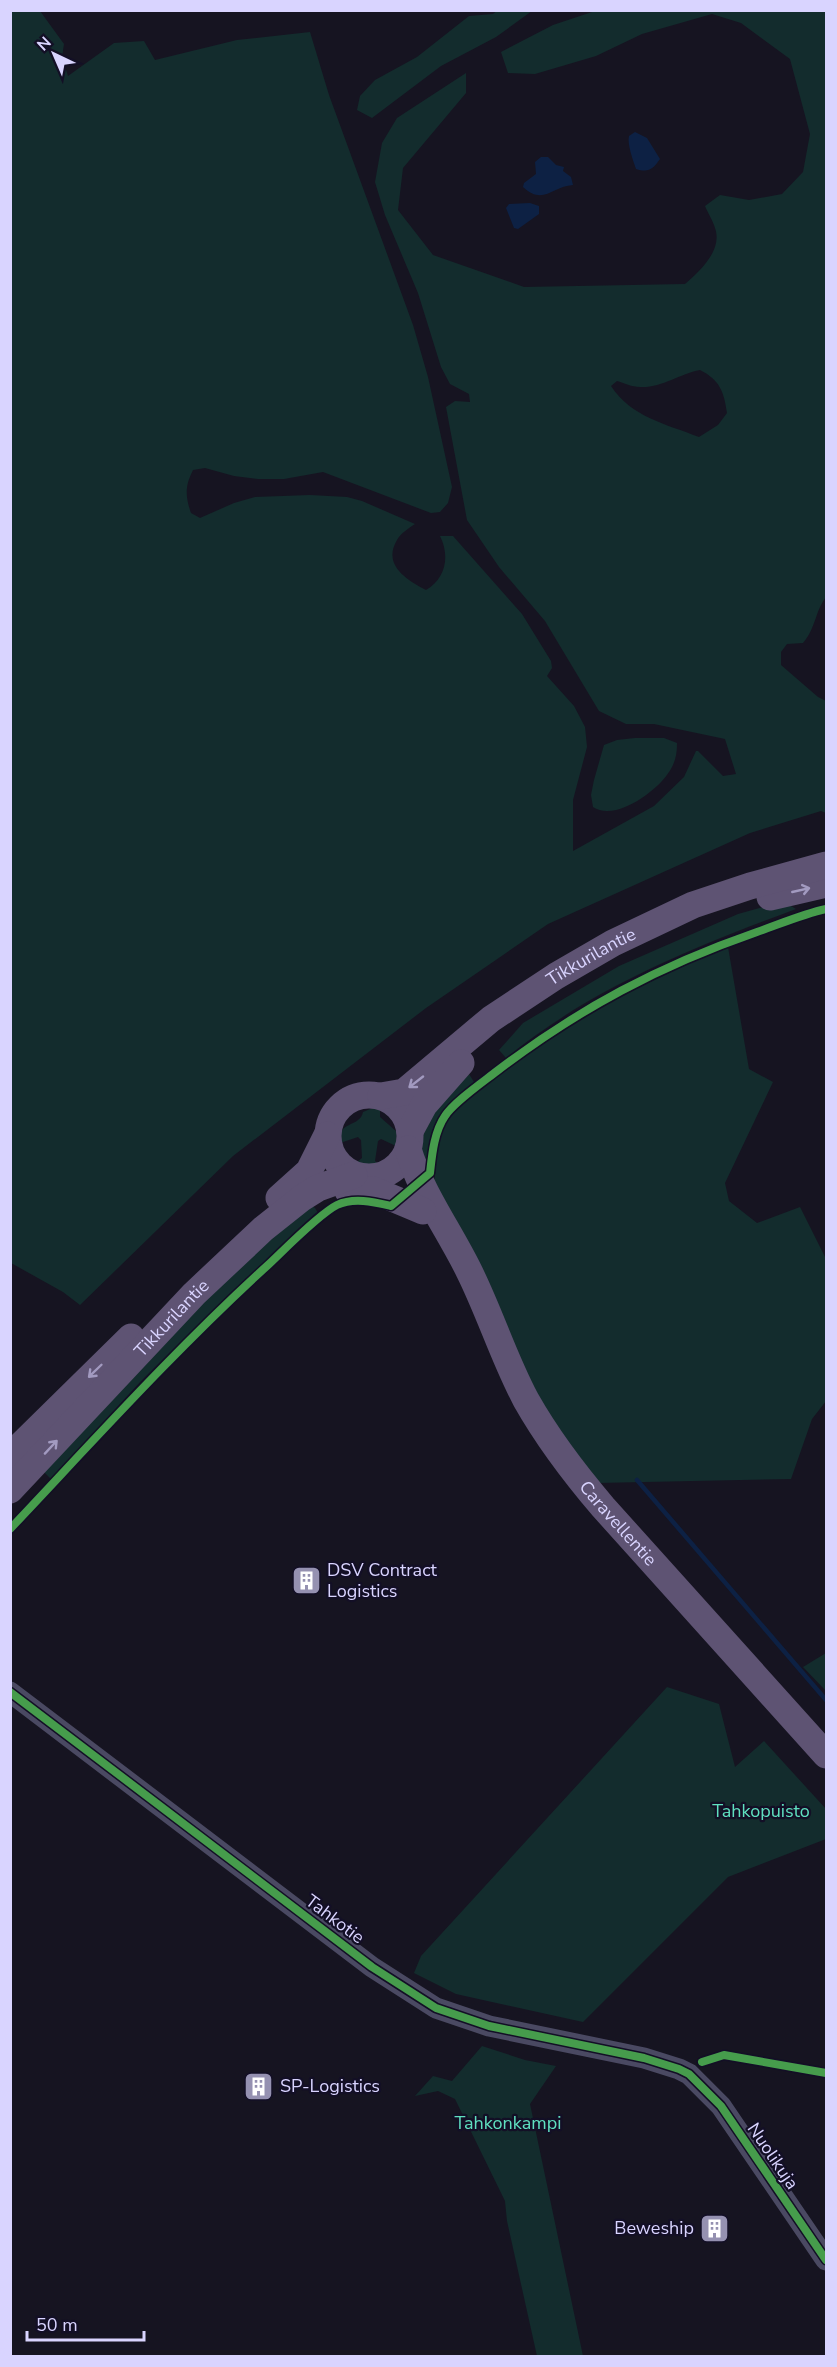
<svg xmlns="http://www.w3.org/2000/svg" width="837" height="2367" font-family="'Nunito Sans',sans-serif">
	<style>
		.green { fill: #132c2d; fill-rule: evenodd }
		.water { fill: #0d2144 }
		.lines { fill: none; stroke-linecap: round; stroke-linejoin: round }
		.stream { stroke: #0d2144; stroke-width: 4.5 }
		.minor { stroke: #4a4962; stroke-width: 21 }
		.major { stroke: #5e5373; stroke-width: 27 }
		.cycleway-casing { stroke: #130f26; stroke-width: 11 }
		.cycleway { stroke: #469c4c; stroke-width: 8 }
		.oneway { stroke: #a29ac0 }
		.labels { text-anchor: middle; stroke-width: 4.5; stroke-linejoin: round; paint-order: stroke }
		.street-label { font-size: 18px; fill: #d9d4ff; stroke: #130f26 }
		.poi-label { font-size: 18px; fill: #d9d4ff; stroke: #130f26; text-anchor: start }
		.park-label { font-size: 18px; fill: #5fe0c0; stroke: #130f26 }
	</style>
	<rect width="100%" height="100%" fill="#161421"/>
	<g class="green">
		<path d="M498,10L532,11L496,37L441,66L372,118L357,110L360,96L375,80L417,57L469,16L493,14Z"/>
		<path d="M10,11H40L64,44L62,57L68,76L114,43L144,41L155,60L237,40L310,32L329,95L413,325L428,377L452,487L448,503L440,512L431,513L323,472L284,479H258L234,476L205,468L193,470C185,486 185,496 191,513L200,518L234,503L255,497L310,495L347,497L362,501L415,524C409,528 400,534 397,540C382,565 407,580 426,590C446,578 450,556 440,536H453L522,614L551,661L552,668L547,676L574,706L585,727L587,747L573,800V851L654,806L684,777L696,751H698L723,776L736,774L725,739L654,724H626L599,711L545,621L499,567L467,520L446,407L455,401L470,402L469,394L450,384L441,367L418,293L385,215L375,182L382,143L397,118L466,73V93L403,168L398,210L433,255L524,287L685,284C700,271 723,250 715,228C713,221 708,213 705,206L720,195L749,200L782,194L803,172L810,134L790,59L741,23L712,14L642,34L596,56L535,74L508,73L501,52L553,25L595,11H826V597C815,611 816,628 803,643L787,644L781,652V665L818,697L826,701V813L821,811L750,833L548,924L426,1008L233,1156L80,1305L63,1292L11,1263ZM700,370C720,380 724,392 727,413L718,425L699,437C666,424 631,417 611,386L617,381C624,383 632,387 640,387C662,388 679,374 700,370Z"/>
		<path d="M635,738H664L677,743C677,752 676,759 672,767C662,788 616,823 593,807L591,795L594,780L604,745L617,740Z"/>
		<path d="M778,903L791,906L796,909C692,948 593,987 506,1058L499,1050L523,1023L619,966L738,914Z"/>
		<path d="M728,947L749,1069L773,1082L725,1183L729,1201L757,1223L800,1207L826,1259V1401L812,1419L791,1479L597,1483L563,1440L529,1381L432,1188C439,1168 434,1143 444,1125C453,1108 472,1097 487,1085C565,1024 637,985 728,947Z"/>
		<path d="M469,1074L474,1082C444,1106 430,1119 427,1160L420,1162L418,1145L423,1125Z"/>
		<path d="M375,1107L380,1109V1117L397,1132L396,1146L381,1139L378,1141L375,1161L378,1164L373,1166L356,1163L362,1158L361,1140L358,1137L340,1143C337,1120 360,1128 363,1112Z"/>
		<path d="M308,1203L315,1208L318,1213L227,1296L141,1381L51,1479L40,1468L224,1274Z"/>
		<path d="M826,1653V1691L803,1667Z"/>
		<path d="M667,1687L719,1704L735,1767L764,1741L826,1809V1839L728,1877L583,2022L456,1994L414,1973L421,1956Z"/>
		<path d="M482,2046L525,2060L556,2066L530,2104L583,2356H537L507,2221L505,2201L455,2099L438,2091L415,2096L433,2076L452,2081Z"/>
	</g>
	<g class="water">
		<path d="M635,132L647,138L660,159C653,169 649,173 636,169C633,160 627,144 629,136Z"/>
		<path d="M541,157H548L556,165L564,167L563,171L571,177L573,185C553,186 543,206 523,187L524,183L536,174L535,162Z"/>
		<path d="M530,203L539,206V214L518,229L514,228L506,208L509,204Z"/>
	</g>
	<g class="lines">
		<path class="stream" d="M637,1480L826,1700"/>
		<path class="minor" d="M10,1692L372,1967L436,2008L489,2026L644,2058L679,2069L689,2074L721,2106L826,2260"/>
		<g class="major">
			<path d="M770,897L826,884"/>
			<circle cx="369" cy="1136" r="41"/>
			<path id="s1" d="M381,1096L404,1092L491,1019L556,976L613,943L693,905L750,886L826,865"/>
			<path d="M410,1131L424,1105L461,1063"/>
			<path id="s2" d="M408,1149C421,1193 449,1230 469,1271C490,1313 504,1359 526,1400C548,1439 574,1473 603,1507L826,1755"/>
			<path d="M348,1191L373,1190L423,1211"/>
			<path d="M279,1198L309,1171L327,1135"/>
			<path d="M10,1456L131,1337"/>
			<path id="s3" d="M10,1490L194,1294L263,1229L302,1198L318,1188L354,1175"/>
		</g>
		<defs>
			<g id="cycleway">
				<path d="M10,1529C95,1439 177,1348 268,1265C284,1250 319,1214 337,1205C354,1197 374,1202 391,1206L430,1173C432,1155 434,1132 445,1116C454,1102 483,1082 497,1071C580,1008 659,966 757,932C780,924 803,914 826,909"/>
				<path d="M10,1692L372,1967L436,2008L489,2026L644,2058L679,2069L689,2074L721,2106L826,2260"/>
				<path d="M702,2062L724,2055L826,2073"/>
			</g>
		</defs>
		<use href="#cycleway" class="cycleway-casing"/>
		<use href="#cycleway" class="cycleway"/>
	</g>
	<defs><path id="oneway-shaft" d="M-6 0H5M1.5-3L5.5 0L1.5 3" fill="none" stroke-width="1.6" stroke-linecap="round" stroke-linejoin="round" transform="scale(1.5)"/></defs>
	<g class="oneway">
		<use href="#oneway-shaft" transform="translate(801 890) rotate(-13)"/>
		<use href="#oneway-shaft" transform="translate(416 1082) rotate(142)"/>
		<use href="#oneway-shaft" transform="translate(95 1371) rotate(136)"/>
		<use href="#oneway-shaft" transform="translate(51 1447) rotate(-47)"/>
	</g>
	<defs>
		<symbol id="building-square" viewBox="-11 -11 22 22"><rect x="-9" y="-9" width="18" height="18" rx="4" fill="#9591b1" stroke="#130f26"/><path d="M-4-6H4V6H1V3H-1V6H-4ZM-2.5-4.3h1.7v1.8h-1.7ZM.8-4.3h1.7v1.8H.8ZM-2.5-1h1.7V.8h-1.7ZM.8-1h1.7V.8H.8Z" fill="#fff"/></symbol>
	</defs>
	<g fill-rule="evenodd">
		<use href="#building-square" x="290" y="1564" width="33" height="33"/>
		<use href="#building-square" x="242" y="2070" width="33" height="33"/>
		<use href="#building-square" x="698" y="2212" width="33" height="33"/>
	</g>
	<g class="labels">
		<g class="street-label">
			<text dy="6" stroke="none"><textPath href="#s1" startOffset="255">Tikkurilantie</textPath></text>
			<text dy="6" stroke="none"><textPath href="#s3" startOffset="236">Tikkurilantie</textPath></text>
			<text dy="6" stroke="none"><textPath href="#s2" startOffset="432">Caravellentie</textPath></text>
			<text transform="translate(335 1919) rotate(37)" y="6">Tahkotie</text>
			<text transform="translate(773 2156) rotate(56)" y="6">Nuolikuja</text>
		</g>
		<g class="poi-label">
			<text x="327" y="1576">DSV Contract<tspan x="327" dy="21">Logistics</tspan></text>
			<text x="280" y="2092">SP-Logistics</text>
			<text x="694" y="2234" text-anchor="end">Beweship</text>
		</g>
		<g class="park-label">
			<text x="761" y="1817">Tahkopuisto</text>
			<text x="508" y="2129">Tahkonkampi</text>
		</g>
	</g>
	<rect width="837" height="2367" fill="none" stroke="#d9d4ff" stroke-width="24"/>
	<g transform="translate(54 54) rotate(316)" stroke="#130f26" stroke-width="4.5" paint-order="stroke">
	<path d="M0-4.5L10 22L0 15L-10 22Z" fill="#d9d4ff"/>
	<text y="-9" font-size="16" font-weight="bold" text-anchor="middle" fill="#d9d4ff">N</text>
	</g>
	<path d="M27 2331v9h117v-9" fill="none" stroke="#d9d4ff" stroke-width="3"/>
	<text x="36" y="2331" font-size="18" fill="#d9d4ff" stroke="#130f26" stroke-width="4.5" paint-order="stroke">50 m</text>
</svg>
